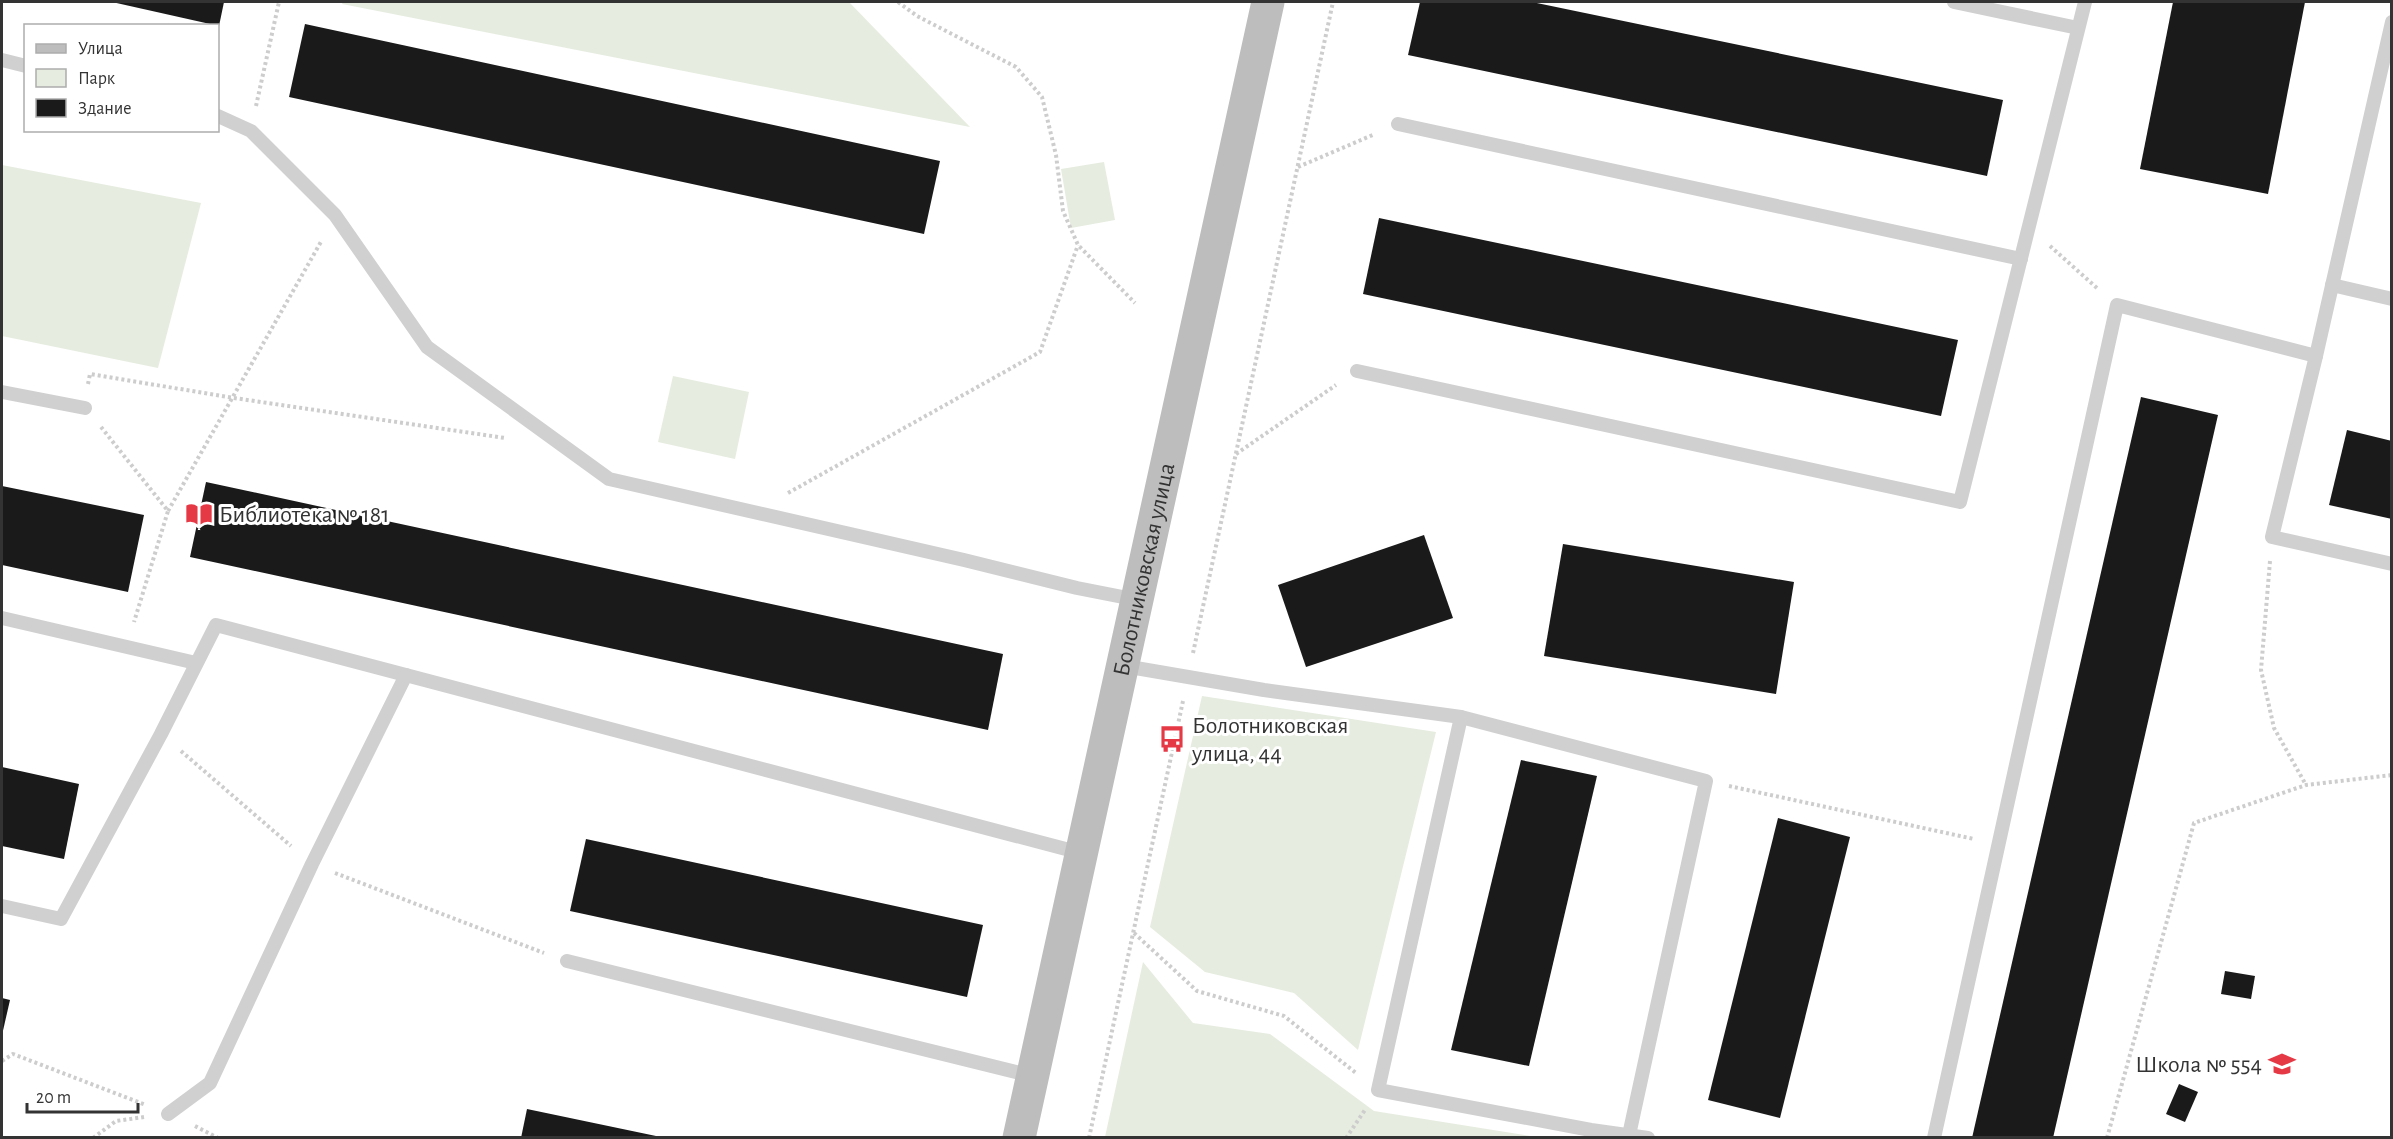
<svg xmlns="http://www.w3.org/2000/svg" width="2393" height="1139" font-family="'Alegreya Sans',sans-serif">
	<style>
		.green { fill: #e6ecdf }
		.building { fill: #1a1a1a }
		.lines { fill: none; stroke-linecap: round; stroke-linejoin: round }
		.path { stroke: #cdcdcd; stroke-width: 4; stroke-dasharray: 3 3; stroke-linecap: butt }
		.lane { stroke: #d0d0d0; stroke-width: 14 }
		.secondary { stroke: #bdbdbd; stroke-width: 33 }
		.labels { text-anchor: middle; stroke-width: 6; stroke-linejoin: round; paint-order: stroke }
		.poi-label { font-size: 24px; fill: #333; stroke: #fff; text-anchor: start }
		.street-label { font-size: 24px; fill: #333; stroke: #fff }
	</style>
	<rect width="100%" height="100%" fill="#fff"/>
	<g class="green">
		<path d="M343,2H849L970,127L342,4Z"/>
		<path d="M1104,162L1115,220L1071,228L1061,169Z"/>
		<path d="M2,165L201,203L158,368L2,336Z"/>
		<path d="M673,376L749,392L735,459L658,442Z"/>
		<path d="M1202,696L1436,732L1358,1050L1294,993L1205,972L1150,927Z"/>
		<path d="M1143,962L1193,1023L1270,1034L1374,1111L1537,1137H1105Z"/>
	</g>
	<g class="building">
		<path d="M112,2H224L219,26Z"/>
		<path d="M1420,2H1532L2003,100L1987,176L1408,55Z"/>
		<path d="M2173,2H2305L2268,194L2140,169Z"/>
		<path d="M305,24L940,161L924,234L289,97Z"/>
		<path d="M1379,218L1958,340L1941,416L1363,294Z"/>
		<path d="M2141,397L2218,415L2053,1138H1972Z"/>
		<path d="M2347,430L2392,441V519L2329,505Z"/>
		<path d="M206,482L1003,654L988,730L190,557Z"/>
		<path d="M2,486L144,515L128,592L2,565Z"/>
		<path d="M1424,535L1453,618L1306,667L1278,585Z"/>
		<path d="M1563,544L1794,582L1776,694L1544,656Z"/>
		<path d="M1521,760L1597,776L1529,1066L1451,1050Z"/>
		<path d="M2,767L79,784L64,859L2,846Z"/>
		<path d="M1778,818L1850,837L1780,1118L1708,1100Z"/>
		<path d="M586,839L983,925L967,997L570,911Z"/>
		<path d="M2225,971L2255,976L2251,999L2221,994Z"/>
		<path d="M2,998L10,1000L2,1035Z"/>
		<path d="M2179,1084L2198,1092L2185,1122L2166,1114Z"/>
		<path d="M527,1109L656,1136V1138H521Z"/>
	</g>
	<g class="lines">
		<g class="path">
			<path d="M898,2L917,16L1016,67L1042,97L1056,155L1063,211L1078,245L1135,303"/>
			<path d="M256,106L279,2"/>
			<path d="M1298,167L1375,134"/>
			<path d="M2050,246L2098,289"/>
			<path d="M88,384L90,374L234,398L505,438"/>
			<path d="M101,427L168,511L134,622"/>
			<path d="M1236,454L1336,385"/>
			<path d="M788,493L1040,352L1078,245"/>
			<path d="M168,511L322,240"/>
			<path d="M2270,561L2261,670L2274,728L2306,785"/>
			<path d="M1193,653L1333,2"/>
			<path d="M181,751L291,846"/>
			<path d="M1729,786L1974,839"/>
			<path d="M335,873L544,953"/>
			<path d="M1134,933L1197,991L1284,1016L1356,1073"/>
			<path d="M2,1061L13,1054L146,1105"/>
			<path d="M195,1126L218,1138"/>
			<path d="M93,1138L116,1121L144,1117"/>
			<path d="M1089,1138L1183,701"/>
			<path d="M1346,1138L1365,1110"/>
			<path d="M2107,1138L2194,823L2306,785L2392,775"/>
		</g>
		<g class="lane">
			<path d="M1954,2L2078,28"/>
			<path d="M2,60L26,66"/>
			<path d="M218,116L251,131L335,215L427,347L609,479L964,560L1077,588L1138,600"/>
			<path d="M1398,124L2021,259"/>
			<path d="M2332,285L2392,299"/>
			<path d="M2316,356L2272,537L2392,564"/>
			<path d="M1357,371L1960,502L2085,2"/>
			<path d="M2,392L85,408"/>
			<path d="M2,618L196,663"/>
			<path d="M1124,666L1264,690L1461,717L1706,781L1629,1135"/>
			<path d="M1461,717L1378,1090L1591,1130L1648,1138"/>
			<path d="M2,906L61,919L161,734L216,625L1081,853"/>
			<path d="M567,961L1032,1076"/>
			<path d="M168,1114L210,1083L312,864L406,675"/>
			<path d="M1934,1138L2117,305L2316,356L2392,22"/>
		</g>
		<path class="secondary" id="s1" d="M1019,1138L1268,2"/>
	</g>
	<defs>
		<symbol id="library-bare" viewBox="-9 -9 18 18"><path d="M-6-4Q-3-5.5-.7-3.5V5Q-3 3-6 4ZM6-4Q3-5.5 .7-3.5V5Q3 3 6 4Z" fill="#e63946" stroke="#fff" stroke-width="2.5" paint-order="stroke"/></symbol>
		<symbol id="bus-bare" viewBox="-9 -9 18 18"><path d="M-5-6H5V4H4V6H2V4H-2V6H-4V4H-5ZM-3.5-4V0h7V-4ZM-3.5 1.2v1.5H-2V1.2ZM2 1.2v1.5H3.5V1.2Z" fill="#e63946" stroke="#fff" stroke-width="2.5" paint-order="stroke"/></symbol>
		<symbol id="school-bare" viewBox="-9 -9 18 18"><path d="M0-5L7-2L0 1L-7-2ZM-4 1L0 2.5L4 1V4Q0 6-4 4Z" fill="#e63946" stroke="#fff" stroke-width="2.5" paint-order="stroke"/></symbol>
	</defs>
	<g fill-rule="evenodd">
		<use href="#library-bare" x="180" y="495" width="38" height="38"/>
		<use href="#bus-bare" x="1153" y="720" width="38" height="38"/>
		<use href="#school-bare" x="2263" y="1045" width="38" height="38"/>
	</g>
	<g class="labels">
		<g class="poi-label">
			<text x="219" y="522">Библиотека № 181</text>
			<text x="1192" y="733">Болотниковская<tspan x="1192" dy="28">улица, 44</tspan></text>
			<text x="2262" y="1072" text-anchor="end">Школа № 554</text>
		</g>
		<g class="street-label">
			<text dy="8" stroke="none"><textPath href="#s1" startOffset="582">Болотниковская улица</textPath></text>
		</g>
	</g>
	<rect width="2393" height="1139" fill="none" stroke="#333333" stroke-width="6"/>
	<rect x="24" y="24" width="195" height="108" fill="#ffffff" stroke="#adadad" stroke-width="1.5"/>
	<rect x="36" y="44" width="30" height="9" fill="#bdbdbd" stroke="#adadad" stroke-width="1.5"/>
	<text x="78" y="54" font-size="18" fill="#333333">Улица</text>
	<rect x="36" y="69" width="30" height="18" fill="#e6ecdf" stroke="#adadad" stroke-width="1.5"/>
	<text x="78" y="84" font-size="18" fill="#333333">Парк</text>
	<rect x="36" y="99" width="30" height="18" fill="#1a1a1a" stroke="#adadad" stroke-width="1.5"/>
	<text x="78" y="114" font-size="18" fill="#333333">Здание</text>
	<path d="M27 1103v9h111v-9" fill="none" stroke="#333333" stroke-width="3"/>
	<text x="36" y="1103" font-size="18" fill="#333333" stroke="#ffffff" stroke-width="4.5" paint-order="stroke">20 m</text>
</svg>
